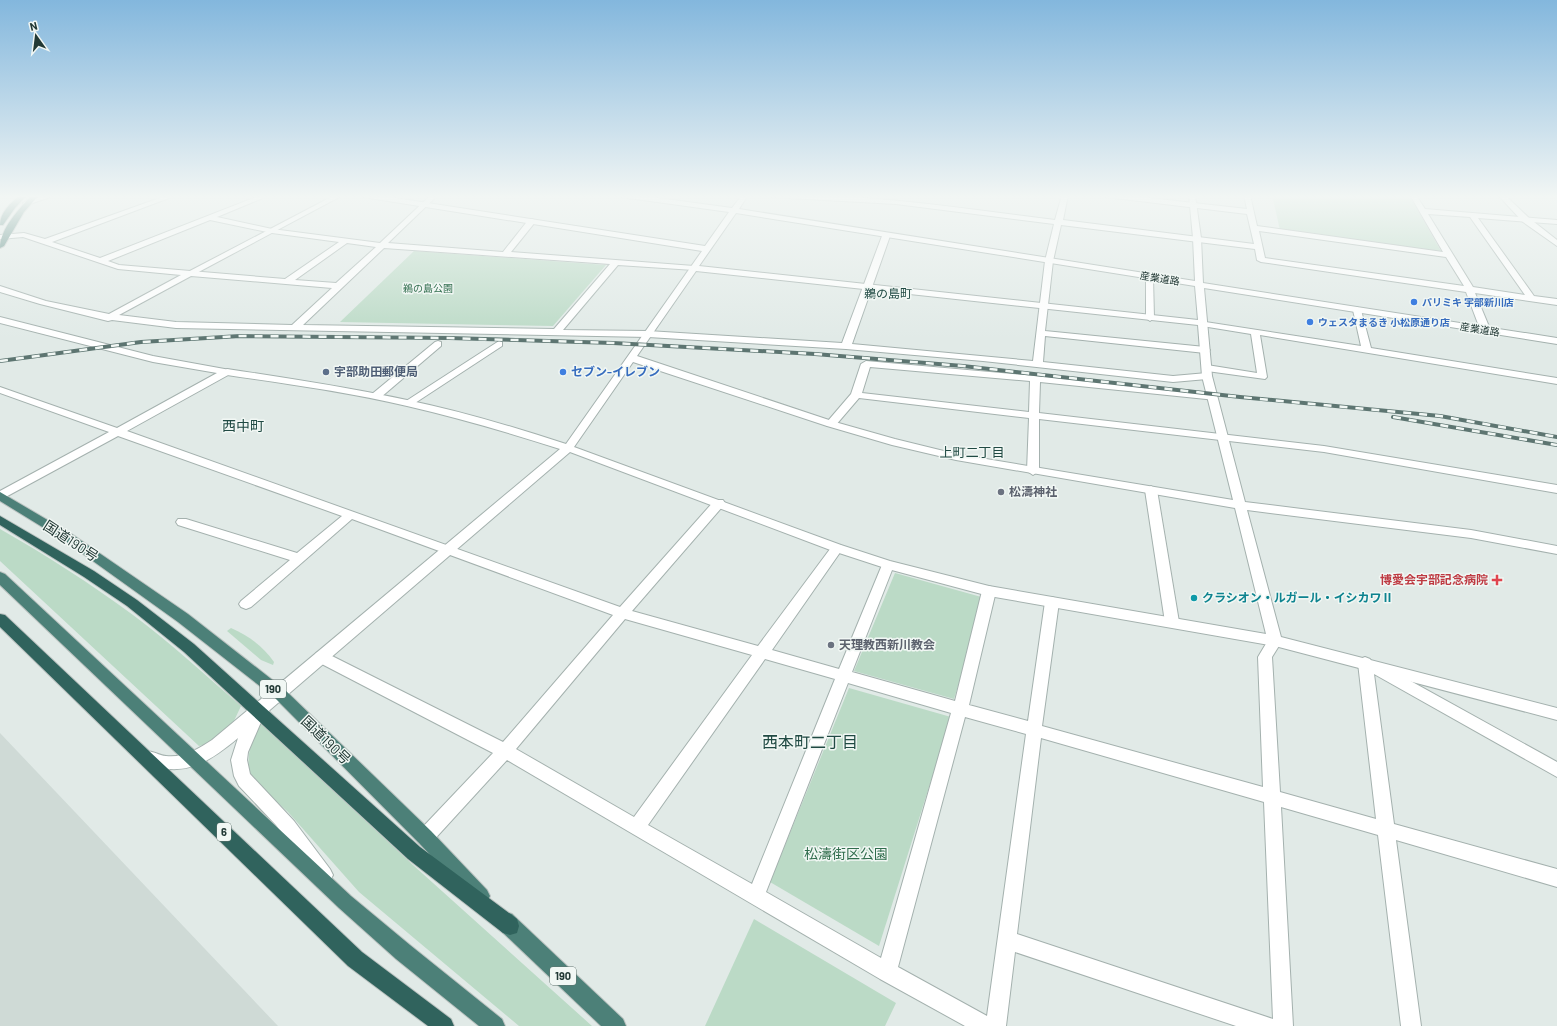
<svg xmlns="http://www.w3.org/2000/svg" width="1557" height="1026" font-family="Barlow,'Noto Sans JP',sans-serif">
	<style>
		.built { fill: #cfdad6 }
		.green { fill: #bbdac6 }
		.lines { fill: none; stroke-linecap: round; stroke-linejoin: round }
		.minor-casing { stroke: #a4b1ae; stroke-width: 2 }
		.tertiary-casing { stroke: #a4b1ae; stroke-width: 2 }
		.trunk-casing { stroke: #bdc4c2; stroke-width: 2 }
		.motorway-casing { stroke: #bdc4c2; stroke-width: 2 }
		.minor { fill: #fff; fill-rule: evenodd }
		.tertiary { fill: #fff; fill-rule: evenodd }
		.trunk { fill: #4c8078; fill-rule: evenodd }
		.motorway { fill: #30635d; fill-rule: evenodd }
		.rail-casing { stroke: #5d7571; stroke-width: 4 }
		.rail { stroke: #f1f7f4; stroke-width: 2.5; stroke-dasharray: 8; stroke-linecap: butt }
		.shop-dot { fill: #3f7fe0; stroke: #f1f7f4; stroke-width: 1.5 }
		.service-dot { fill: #5c6f8a; stroke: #f1f7f4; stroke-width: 1.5 }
		.worship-dot { fill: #6b7280; stroke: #f1f7f4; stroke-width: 1.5 }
		.health-dot { fill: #e0444e; stroke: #f1f7f4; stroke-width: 1.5 }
		.culture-dot { fill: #0f9aa8; stroke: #f1f7f4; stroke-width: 1.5 }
		.labels { text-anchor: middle; stroke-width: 3; stroke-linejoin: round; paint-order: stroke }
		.far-street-label { font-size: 10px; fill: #223935; stroke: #f1f7f4 }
		.far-park-label { font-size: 10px; fill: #306d4d; stroke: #f1f7f4 }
		.far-shop-label { font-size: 10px; font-weight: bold; fill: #366cbe; stroke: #f1f7f4; text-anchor: start }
		.shield { fill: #f1f7f4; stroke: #60726e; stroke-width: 1 }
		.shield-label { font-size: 11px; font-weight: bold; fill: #223935 }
		.far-quarter-label { font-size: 12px; fill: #204a43; stroke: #f1f7f4 }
		.service-label { font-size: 12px; font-weight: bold; fill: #4e5e75; stroke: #f1f7f4; text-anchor: start }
		.shop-label { font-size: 12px; font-weight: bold; fill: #366cbe; stroke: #f1f7f4; text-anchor: start }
		.worship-label { font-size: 12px; font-weight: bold; fill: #5b616d; stroke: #f1f7f4; text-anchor: start }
		.health-label { font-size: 12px; font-weight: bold; fill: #be3a42; stroke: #f1f7f4; text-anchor: end }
		.culture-label { font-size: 12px; font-weight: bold; fill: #0d838f; stroke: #f1f7f4; text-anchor: start }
		.neighbourhood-label { font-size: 13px; fill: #204a43; stroke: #f1f7f4 }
		.quarter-label { font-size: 14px; fill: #204a43; stroke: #f1f7f4 }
		.near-street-label { font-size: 14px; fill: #223935; stroke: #f1f7f4 }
		.near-park-label { font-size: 14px; fill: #306d4d; stroke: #f1f7f4 }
		.near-neighbourhood-label { font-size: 16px; fill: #204a43; stroke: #f1f7f4 }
	</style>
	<rect width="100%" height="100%" fill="#e1eae7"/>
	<path class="built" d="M0,733L278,1026H0Z"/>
	<g class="green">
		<path d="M1272,195H1409L1441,251L1280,230Z"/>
		<path d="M414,251L606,265L553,326L340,322Z"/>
		<path d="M0,529C46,555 91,584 133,615C171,643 205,675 241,706L233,723L207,744L199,746L0,561Z"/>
		<path d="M895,573L985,598L954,699L854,671Z"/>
		<path d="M231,628C249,636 263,646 274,662L273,665L261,660L227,631Z"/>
		<path d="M849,688L951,717L879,946L770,882Z"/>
		<path d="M260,722L413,865L592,1026H519L359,892L288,812L254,781L248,769L249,754L252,739Z"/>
		<path d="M754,919L896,1003L885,1026H705Z"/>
	</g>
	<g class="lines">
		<defs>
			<g id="minor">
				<path d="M46,195H56L27,205L23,203Z"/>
				<path d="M168,195H177L52,242L100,258L261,195H270L217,217L272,229L380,243L431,195H438L388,243L503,252L529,219H532L536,221L511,252L694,266L698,268L694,270L618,265L563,330L648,331L842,343L882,236L886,234L890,236L852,344L1033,361L1045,261L1054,224L896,204L771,197L768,195C864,193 960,208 1055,220L1062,195H1068L1063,220L1254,244L1247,214L1106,197L1103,195H1123L1247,209L1244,195H1250L1257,226L1443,252L1410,195H1416L1425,209L1557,220V224L1478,218L1534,296L1557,299V305L1475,293L1490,329L1485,332L1480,329L1466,292L1261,262L1257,260L1255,249L1061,225L1053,261L1045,331L1205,347L1210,350L1205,353L1045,336L1043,362L1173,376L1207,373L1212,376L1207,379L1173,382L983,361L846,349L648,337L176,328L112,320L108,321L40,304L0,292V286L46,301L109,314L181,275L118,269L23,237L0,239V235L24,233L45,239ZM1428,214L1470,217L1525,295L1473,287ZM210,220L272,233L339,242L285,279L119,265L108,261ZM1259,231L1446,257L1464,286L1265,258ZM347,243L376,247L336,283L295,280ZM384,248L610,264L554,329L303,325ZM191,276L332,288L292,325L176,322L119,315Z"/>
				<path d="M1146,275H1152L1153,277L1154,318L1150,321L1146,318Z"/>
				<path d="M1357,307L1361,310L1371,348L1557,378V384L1260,335L1267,377L1265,379L1207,371L1202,368L1207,365L1257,373L1251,334L1202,326L1198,323L1199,321L1361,346L1353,310Z"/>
				<path d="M0,317L153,356L230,370L232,372L230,374L127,431L620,607L715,500H723L725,503L723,506L632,611L758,646L833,545H841L843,548L841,551L772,650L839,669L882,565L883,562H893L894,565L852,672L955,701L982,591L984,588L989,586L994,588L996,591L969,705L1028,721L1045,602L1047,599L1052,597L1057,599L1059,602L1042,726L1263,787L1258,657L1270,637L1275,636L1280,637L1282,641L1272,657L1280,792L1376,819L1358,663L1360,659L1365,657L1370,659L1372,662L1378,663L1557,762V777L1374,674L1394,824L1557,869V887L1396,840L1421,1026H1401L1378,835L1281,807L1293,1026H1236L1015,952L1006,1026H965L880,979L507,760L431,843L425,845L419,843L416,837L419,831L493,753L316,661L314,657L316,653L321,651L326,653L503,742L613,615L352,519L251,607L246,609L241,607L239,604L241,601L290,560L178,525L176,522L178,519H186L297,553L342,516L118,436L0,500V491L109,432L0,393V387L117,428L217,373L153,362L0,323ZM625,619L752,655L634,817L516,749ZM765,659L835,679L752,884L648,825ZM848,683L951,713L881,958L766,892ZM965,717L1026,734L987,1016L898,967ZM1041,738L1264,802L1273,1019L1017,934Z"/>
				<path d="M438,341L441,342V346L380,398H372L371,396L372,394L435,342Z"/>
				<path d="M499,341L502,342V346L412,405L408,406L403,403Z"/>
				<path d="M866,361L1081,380L1212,395L1216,396L1217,398L1216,400L1040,382L1039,413L1324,446L1557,485V493L1324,452L1039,419V471L1033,475L1027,471L1029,418L859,398L835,426H827L826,424L827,422L851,394L861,364ZM870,367L1030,381L1029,412L862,393Z"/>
				<path d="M1151,486L1157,490L1179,622L1177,626L1172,627L1167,626L1165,622L1145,490Z"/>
			</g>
			<g id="tertiary">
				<path d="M335,195H343L193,275L186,273Z"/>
				<path d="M360,195H376L705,246L729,212L621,197L618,195H636L732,208L742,195H748L739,209L1195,281L1193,238L1189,195H1195L1201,238L1203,283L1557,338V344L1204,288L1212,376L1245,502L1471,530L1557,546V554L1471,538L1247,510L1281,637L1557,708V720L1275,646L989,596L888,569L833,551L570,452L264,715L248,752L247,760L250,774L294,821L330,869L333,875L330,881L324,884L318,881L276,825L239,786L234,776L231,760L238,738C207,764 182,779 142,762L140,757L142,752C151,749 157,755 166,756C184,758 198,749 212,740L560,449C510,433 459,418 407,406C348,392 287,384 227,375L222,372L227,369C287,378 347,387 407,400C460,411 514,427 566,444L702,251L363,197ZM736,213L1195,286L1198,320L699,266ZM696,271L1198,325L1202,376L1233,500L956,454L895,439L835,422L637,356ZM633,362L827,426L892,445L956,460L1235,508L1266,634L989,586L890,561L841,545L574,447Z"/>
				<path d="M1498,195H1505L1529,218L1557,240V246L1523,222Z"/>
			</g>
			<g id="trunk">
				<path d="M20,195H27L15,208L3,225H0C0,212 11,203 20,195Z"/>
				<path d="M32,195H39L24,212L4,246L0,248C0,229 19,209 32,195Z"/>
				<path d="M0,492L73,535L188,614L284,689L431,831L487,890L490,896L487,902L481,905L475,902L419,843L274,697L178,622L65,541L0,501Z"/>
				<path d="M0,572L5,574L351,896L410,945L502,1019L505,1026H479L396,959L339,908L0,585Z"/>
				<path d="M505,912L512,914L623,1019L626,1026H601L498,928L496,921L498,914Z"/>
			</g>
			<g id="motorway">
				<path d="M0,516L94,571L137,600L194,644L420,847L517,919L519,926L517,933L510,935L503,933L408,859L184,652L127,606L84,577L0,525Z"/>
				<path d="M0,614L5,615L362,952L451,1019L454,1026H428L348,966L0,627Z"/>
			</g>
		</defs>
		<use href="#minor" class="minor-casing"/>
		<use href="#tertiary" class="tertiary-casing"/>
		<use href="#trunk" class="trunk-casing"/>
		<use href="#motorway" class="motorway-casing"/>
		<use href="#minor" class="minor"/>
		<use href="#tertiary" class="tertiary"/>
		<use href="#trunk" class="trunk"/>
		<use href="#motorway" class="motorway"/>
		<defs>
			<g id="rail">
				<path d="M0,361L141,342L240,336L449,338L613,343L815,354L963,366L1240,397L1440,416L1557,437"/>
				<path d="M1393,417L1557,445"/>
			</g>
		</defs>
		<use href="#rail" class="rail-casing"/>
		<use href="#rail" class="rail"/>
	</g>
	<linearGradient id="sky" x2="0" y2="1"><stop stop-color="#83b7dd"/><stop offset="0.58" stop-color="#f2f6f4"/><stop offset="1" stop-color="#f2f6f4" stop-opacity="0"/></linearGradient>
	<rect width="1557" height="339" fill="url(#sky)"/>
	<g class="shop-dot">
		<circle cx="1414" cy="302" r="4"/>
		<circle cx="1310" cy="322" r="4"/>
		<circle cx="563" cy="372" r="4"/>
	</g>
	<circle class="service-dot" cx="326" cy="372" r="4"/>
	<g class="worship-dot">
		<circle cx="1001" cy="492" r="4"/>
		<circle cx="831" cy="645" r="4"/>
	</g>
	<path class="health-dot" d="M1495 574h4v4h4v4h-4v4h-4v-4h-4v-4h4z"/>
	<circle class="culture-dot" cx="1194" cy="598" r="4"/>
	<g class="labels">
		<g class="far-street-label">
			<text transform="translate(1160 278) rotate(9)" y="4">産業道路</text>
			<text transform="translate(1480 329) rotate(9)" y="4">産業道路</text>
		</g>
		<g class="far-park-label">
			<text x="428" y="292">鵜の島公園</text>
		</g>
		<g class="far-shop-label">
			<text x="1422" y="306">パリミキ 宇部新川店</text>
			<text x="1318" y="326">ウェスタまるき 小松原通り店</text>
		</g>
		<g class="shield">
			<rect x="260" y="680" width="26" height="18" rx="3"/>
			<rect x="217" y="823" width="14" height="18" rx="3"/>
			<rect x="550" y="967" width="26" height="18" rx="3"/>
		</g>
		<g class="shield-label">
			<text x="273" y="693">190</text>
			<text x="224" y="836">6</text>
			<text x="563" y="980">190</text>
		</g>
		<g class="far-quarter-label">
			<text x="888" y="298">鵜の島町</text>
		</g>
		<g class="service-label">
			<text x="334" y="376">宇部助田郵便局</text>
		</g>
		<g class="shop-label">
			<text x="571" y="376">セブン-イレブン</text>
		</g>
		<g class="worship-label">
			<text x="1009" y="496">松濤神社</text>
			<text x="839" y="649">天理教西新川教会</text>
		</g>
		<g class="health-label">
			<text x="1488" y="584">博愛会宇部記念病院</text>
		</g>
		<g class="culture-label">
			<text x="1202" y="602">クラシオン・ルガール・イシカワⅡ</text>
		</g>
		<g class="neighbourhood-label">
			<text x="972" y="457">上町二丁目</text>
		</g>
		<g class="quarter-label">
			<text x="243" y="431">西中町</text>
		</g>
		<g class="near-street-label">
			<text transform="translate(71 541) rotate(33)" y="5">国道190号</text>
			<text transform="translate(326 740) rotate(44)" y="5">国道190号</text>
		</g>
		<g class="near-park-label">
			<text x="846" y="859">松濤街区公園</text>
		</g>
		<g class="near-neighbourhood-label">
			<text x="810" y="748">西本町二丁目</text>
		</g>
	</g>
	<g transform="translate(36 36) rotate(346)" stroke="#f1f7f4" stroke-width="3" paint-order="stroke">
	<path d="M0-3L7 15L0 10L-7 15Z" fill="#223935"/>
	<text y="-6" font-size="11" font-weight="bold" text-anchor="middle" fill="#223935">N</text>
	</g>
</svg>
